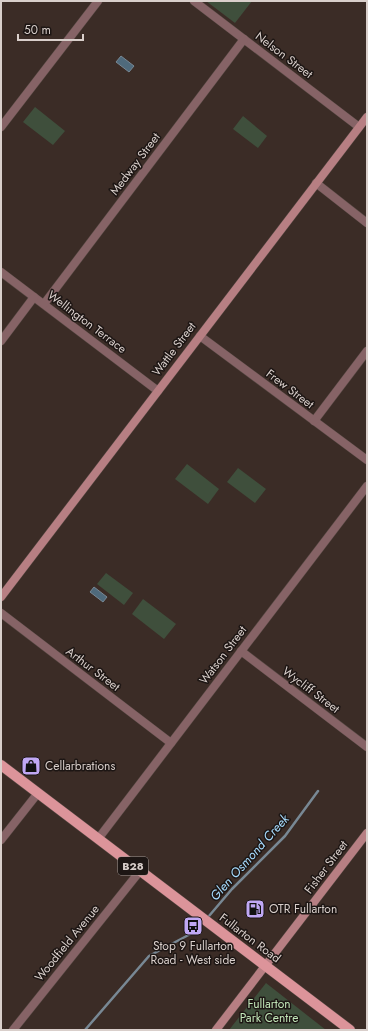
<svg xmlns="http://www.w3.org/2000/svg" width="368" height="1031" font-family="Jost,sans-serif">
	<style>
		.green { fill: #3f4f3c }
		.water { fill: #4f6a7c; stroke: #788894 }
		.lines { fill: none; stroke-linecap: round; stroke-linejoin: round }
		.stream { stroke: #788894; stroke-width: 2.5 }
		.street-casing { stroke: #574944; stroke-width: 9 }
		.secondary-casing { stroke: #574944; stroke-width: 9 }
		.primary-casing { stroke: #574944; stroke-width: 11 }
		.street { stroke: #866366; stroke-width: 8 }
		.secondary { stroke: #b77f83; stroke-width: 8 }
		.primary { stroke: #dc949a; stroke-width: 10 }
		.labels { text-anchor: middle; stroke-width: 3; stroke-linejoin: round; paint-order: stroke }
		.shield { fill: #1d1614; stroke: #a19894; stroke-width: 1 }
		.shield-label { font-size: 11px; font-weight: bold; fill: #d9cfcb }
		.street-label { font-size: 12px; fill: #d9cfcb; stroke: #1d1614 }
		.poi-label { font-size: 12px; fill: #d9cfcb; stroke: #1d1614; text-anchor: start }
		.park-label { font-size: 12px; fill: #c1e6b8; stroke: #1d1614 }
		.water-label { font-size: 13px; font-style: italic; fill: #a6dbfe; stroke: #1d1614 }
	</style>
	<rect width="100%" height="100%" fill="#3b2c26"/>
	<g class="green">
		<path d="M206,1H252L235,23Z"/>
		<path d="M35,107L65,131L53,145L23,122Z"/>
		<path d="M243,116L267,136L258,148L233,129Z"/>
		<path d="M187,464L219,489L208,504L175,479Z"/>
		<path d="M238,468L266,489L255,503L227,482Z"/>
		<path d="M106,573L133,593L124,605L97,584Z"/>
		<path d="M143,599L176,624L164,639L132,614Z"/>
		<path d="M266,983L326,1030H229Z"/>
	</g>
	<g class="water">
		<path d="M121,56L134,66L129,72L116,62Z"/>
		<path d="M94,587L107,597L103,602L90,592Z"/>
	</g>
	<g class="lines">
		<g class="stream">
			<path d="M209,916L232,889L285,836L318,791"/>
			<path d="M85,1030L149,956L196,931"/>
		</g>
		<defs>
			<g id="street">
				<path d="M194,1L359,127"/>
				<path d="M1,127L98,1"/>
				<path d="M316,183L367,223"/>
				<path d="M1,272L158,391"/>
				<path d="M44,304L244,39"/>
				<path d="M200,336L367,460"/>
				<path d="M1,341L34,297"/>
				<path d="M314,421L367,351"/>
				<path d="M1,613L171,743"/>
				<path d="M241,651L367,747"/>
				<path d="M98,839L367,486"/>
				<path d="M1,840L38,793"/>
				<path d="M13,1030L140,871"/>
			</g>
			<g id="secondary">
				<path d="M1,597L367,117"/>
				<path d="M216,1030L367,833"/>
			</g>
			<path id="primary" d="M1,765L350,1030"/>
		</defs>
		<use href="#street" class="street-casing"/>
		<use href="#secondary" class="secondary-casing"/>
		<use href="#primary" class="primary-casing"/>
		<use href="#street" class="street"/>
		<use href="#secondary" class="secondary"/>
		<use href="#primary" class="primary"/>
	</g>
	<defs>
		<symbol id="shop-square" viewBox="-11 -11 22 22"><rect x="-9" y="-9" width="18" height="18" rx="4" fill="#c0a8f4" stroke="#1d1614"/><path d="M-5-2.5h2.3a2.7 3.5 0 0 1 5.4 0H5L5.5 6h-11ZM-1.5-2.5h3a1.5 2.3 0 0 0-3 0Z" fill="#111"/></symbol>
		<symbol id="fuel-square" viewBox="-11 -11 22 22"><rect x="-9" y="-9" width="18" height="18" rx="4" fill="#c0a8f4" stroke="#1d1614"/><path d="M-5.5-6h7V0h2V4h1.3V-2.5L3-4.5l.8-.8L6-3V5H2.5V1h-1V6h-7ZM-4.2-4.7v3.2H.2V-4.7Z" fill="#111"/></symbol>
		<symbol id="bus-square" viewBox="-11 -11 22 22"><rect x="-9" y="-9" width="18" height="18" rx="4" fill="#c0a8f4" stroke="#1d1614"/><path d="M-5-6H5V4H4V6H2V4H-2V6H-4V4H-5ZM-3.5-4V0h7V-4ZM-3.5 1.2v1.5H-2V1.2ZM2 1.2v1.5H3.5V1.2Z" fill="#111"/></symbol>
	</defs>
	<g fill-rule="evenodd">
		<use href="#shop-square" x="20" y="755" width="22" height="22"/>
		<use href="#fuel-square" x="244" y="898" width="22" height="22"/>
		<use href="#bus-square" x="182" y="915" width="22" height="22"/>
	</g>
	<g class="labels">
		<rect class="shield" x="118" y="857" width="30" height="18" rx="3"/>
		<g class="shield-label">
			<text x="133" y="870">B28</text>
		</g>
		<g class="street-label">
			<text transform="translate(284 55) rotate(37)" y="4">Nelson Street</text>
			<text transform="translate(135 164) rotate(-53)" y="4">Medway Street</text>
			<text transform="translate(87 322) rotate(37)" y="4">Wellington Terrace</text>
			<text transform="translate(174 349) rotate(-53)" y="4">Wattle Street</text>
			<text transform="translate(290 389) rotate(37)" y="4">Frew Street</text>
			<text transform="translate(223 655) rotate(-53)" y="4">Watson Street</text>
			<text transform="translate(93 669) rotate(37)" y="4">Arthur Street</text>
			<text transform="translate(311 690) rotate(37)" y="4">Wycliff Street</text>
			<text transform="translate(326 867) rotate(-53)" y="4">Fisher Street</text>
			<text transform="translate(250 938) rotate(37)" y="4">Fullarton Road</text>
			<text transform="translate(67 943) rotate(-51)" y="4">Woodfield Avenue</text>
		</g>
		<g class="poi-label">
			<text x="45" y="770">Cellarbrations</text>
			<text x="269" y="913">OTR Fullarton</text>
			<text x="193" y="950" text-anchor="middle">Stop 9 Fullarton<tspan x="193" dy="14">Road - West side</tspan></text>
		</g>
		<g class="park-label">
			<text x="269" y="1008">Fullarton<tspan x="269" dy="14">Park Centre</tspan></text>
		</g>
		<g class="water-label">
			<text transform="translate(249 857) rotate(-48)" y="5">Glen Osmond Creek</text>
		</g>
	</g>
	<rect width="368" height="1031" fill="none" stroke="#d9cfcb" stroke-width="4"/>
	<path d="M18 34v6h65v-6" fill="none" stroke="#d9cfcb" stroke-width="2"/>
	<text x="24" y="34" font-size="12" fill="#d9cfcb" stroke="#1d1614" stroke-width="3" paint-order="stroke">50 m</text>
</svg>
